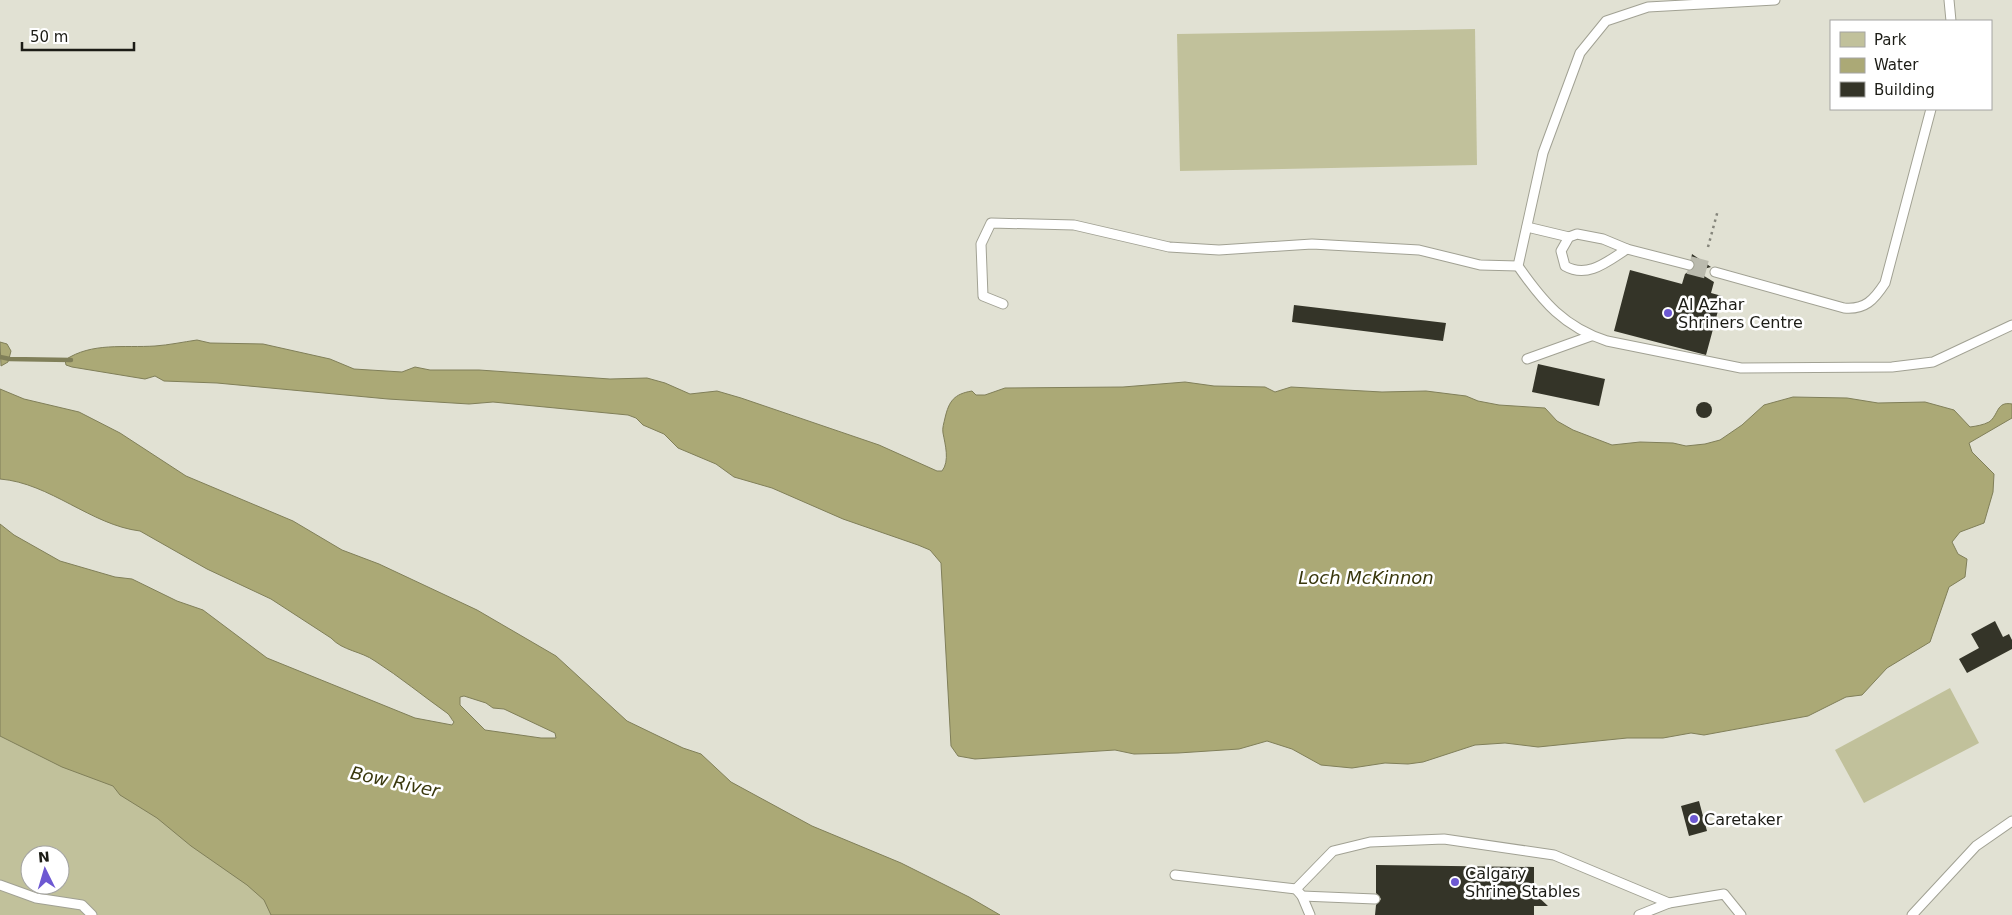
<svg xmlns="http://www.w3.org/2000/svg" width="2012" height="915" font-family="'DejaVu Sans',sans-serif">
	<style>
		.green { fill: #c1c19b; fill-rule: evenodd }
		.water { fill: #aba976; stroke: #807f59; fill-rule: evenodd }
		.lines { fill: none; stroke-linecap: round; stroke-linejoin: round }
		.stream { stroke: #807f59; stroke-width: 4.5 }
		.building { fill: #343428 }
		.street-tunnel { stroke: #babaad; stroke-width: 18; stroke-dasharray: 18 9; stroke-linecap: butt }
		.lane-casing { stroke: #a1a193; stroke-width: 11 }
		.path { stroke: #85857b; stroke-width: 2.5; stroke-dasharray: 2.5 4; stroke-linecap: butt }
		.lane { stroke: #fff; stroke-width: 9 }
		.poi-dot { fill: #6d58d2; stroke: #fff; stroke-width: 2 }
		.labels { text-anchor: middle; stroke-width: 5; stroke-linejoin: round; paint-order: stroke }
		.poi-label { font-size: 16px; fill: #1c1c16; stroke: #fff; text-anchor: start }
		.water-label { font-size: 18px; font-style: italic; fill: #39370c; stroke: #fff }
	</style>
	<rect width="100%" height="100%" fill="#e1e1d3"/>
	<g class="green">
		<path d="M1475,29L1477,165L1180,171L1177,34Z"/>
		<path d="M1950,688L1979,743L1864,803L1835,750Z"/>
		<path d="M0,714L98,760L302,915H0ZM30,855H60V885H30Z"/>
	</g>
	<g class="water">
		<path d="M197,340L210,343L263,344L330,359L354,369L402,372L415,367L430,370H479L610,379L647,378L665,383L690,394L717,391L741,398L879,445L937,471H942C950,461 945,444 943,433C942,428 944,423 945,418C949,401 954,394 972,391L976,395H985L1005,388L1123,387L1185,382L1214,386L1265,387L1275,392L1291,387L1382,392L1426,391L1466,396L1478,401L1499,405L1545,408L1557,421L1573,430L1612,445L1640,442L1673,443L1686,446L1705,444L1720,440L1742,425L1764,405L1793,397L1847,398L1878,403L1925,402L1954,410L1970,427C1977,426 1983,425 1989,422C1999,415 1996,401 2012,404V418L1969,443L1972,452L1994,474L1993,492L1984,523L1960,532L1952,542L1958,554L1967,559L1965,577L1949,587L1930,642L1887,668L1862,695L1846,697L1808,716L1704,735L1691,733L1663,738H1627L1538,747L1505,743L1475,745L1423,762L1408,764L1385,763L1352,768L1321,765L1292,749L1267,741L1239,749L1178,753L1134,754L1115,750L975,759L958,756L951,746L941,563L930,550L918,545L843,519L772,488L734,477L716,464L678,448L664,434L643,425L636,418L628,415L493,402L469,404L388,399L217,383L164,381L155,376L145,379L72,367L66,365L65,360C92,342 124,348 155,346C169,345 183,342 197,340Z"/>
		<path d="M0,342L7,344L11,351L8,362L1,366Z"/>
		<path d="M0,389L24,399L79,412L120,433L186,476L293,521L342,550L379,564L477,610L556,656L627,721L683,748L701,754L731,782L812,826L901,863L969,897L1000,915H271L264,900L247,885L191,846L157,818L120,795L113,786L62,767L0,736V524L14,535L60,561L115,577L132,579L177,601L203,610L267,658L415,718L452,725L454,722C451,719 450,715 447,713C423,696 400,677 375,661C361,651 343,651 331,638L271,599L207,569L140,531C91,525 50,483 0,479ZM464,696L486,703L493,708L504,709L555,733L556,738H541L485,730L460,705V697Z"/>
	</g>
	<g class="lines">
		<path class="stream" d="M0,357L10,359L71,360"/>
	</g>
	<g class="building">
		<path d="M1692,254L1711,267L1696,271L1714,282L1711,293L1722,296L1706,355L1614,331L1630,270L1682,284L1685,274L1695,267V263L1691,259Z"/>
		<path d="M1294,305L1446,323L1443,341L1292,322Z"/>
		<path d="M1538,364L1605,379L1599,406L1532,392Z"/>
		<circle cx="1704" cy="410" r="8"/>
		<path d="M1995,621L2003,637L2009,634L2012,640V649L1967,673L1959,659L1979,648L1971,634Z"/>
		<path d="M1699,801L1707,831L1689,836L1681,806Z"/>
		<path d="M1376,865L1534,867V893L1548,906H1534V915H1375L1376,905L1381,899L1376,893Z"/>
	</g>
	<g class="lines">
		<path class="street-tunnel" d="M1689,265L1715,272"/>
		<defs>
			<g id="lane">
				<path d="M1775,0L1648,7L1606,21L1580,53L1543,153L1518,266C1543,302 1564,327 1607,341L1741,368L1892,367L1933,362L2012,325"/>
				<path d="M1949,0L1951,21"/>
				<path d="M1527,227L1569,237"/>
				<path d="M1577,234L1603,239L1627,249C1608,261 1588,279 1565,266L1561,251L1569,237Z"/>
				<path d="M1627,249L1689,265"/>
				<path d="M1715,272L1844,308C1865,310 1874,300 1885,283L1931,109"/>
				<path d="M1003,304L983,296L981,244L991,223L1074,225L1169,247L1219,250L1312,244L1419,250L1480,265L1518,266"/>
				<path d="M1527,359L1591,336"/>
				<path d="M1175,875L1296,889"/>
				<path d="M0,885L36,898L82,905L92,915"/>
				<path d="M1302,896L1375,899"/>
				<path d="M1310,915L1302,896L1296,889L1333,851L1370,842L1444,839L1554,855L1669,903"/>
				<path d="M1639,915L1669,903L1724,894L1741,915"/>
				<path d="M1912,915L1976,846L2012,821"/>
			</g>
		</defs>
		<use href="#lane" class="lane-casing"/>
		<path class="path" d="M1708,247L1718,210"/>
		<use href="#lane" class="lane"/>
	</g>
	<g class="poi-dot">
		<circle cx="1668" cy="313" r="5"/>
		<circle cx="1694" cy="819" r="5"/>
		<circle cx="1455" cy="882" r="5"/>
	</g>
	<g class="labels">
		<g class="poi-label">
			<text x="1678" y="310">Al Azhar<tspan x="1678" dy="18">Shriners Centre</tspan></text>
			<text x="1704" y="825">Caretaker</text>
			<text x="1465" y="879">Calgary<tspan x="1465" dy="18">Shrine Stables</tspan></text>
		</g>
		<g class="water-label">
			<text x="1366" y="584">Loch McKinnon</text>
			<text transform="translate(395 782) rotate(12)" y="6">Bow River</text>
		</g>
	</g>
	<rect x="1830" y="20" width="162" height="90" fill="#ffffff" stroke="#a4a4a2"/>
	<rect x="1840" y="32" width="25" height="15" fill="#c1c19b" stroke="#a4a4a2"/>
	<text x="1874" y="45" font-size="15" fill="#1c1c16">Park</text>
	<rect x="1840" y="58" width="25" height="15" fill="#aba976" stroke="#a4a4a2"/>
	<text x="1874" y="70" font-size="15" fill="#1c1c16">Water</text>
	<rect x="1840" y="82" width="25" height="15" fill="#343428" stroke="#a4a4a2"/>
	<text x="1874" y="95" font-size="15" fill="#1c1c16">Building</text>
	<g transform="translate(45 870) rotate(355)"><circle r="24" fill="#ffffff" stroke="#a4a4a2"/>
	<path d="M0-4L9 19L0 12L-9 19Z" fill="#6d58d2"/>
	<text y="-8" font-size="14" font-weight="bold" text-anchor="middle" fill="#1c1c16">N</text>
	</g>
	<path d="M22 42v8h112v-8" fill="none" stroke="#1c1c16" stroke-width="2.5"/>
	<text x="30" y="42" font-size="15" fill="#1c1c16" stroke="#ffffff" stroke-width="4" paint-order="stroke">50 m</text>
</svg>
